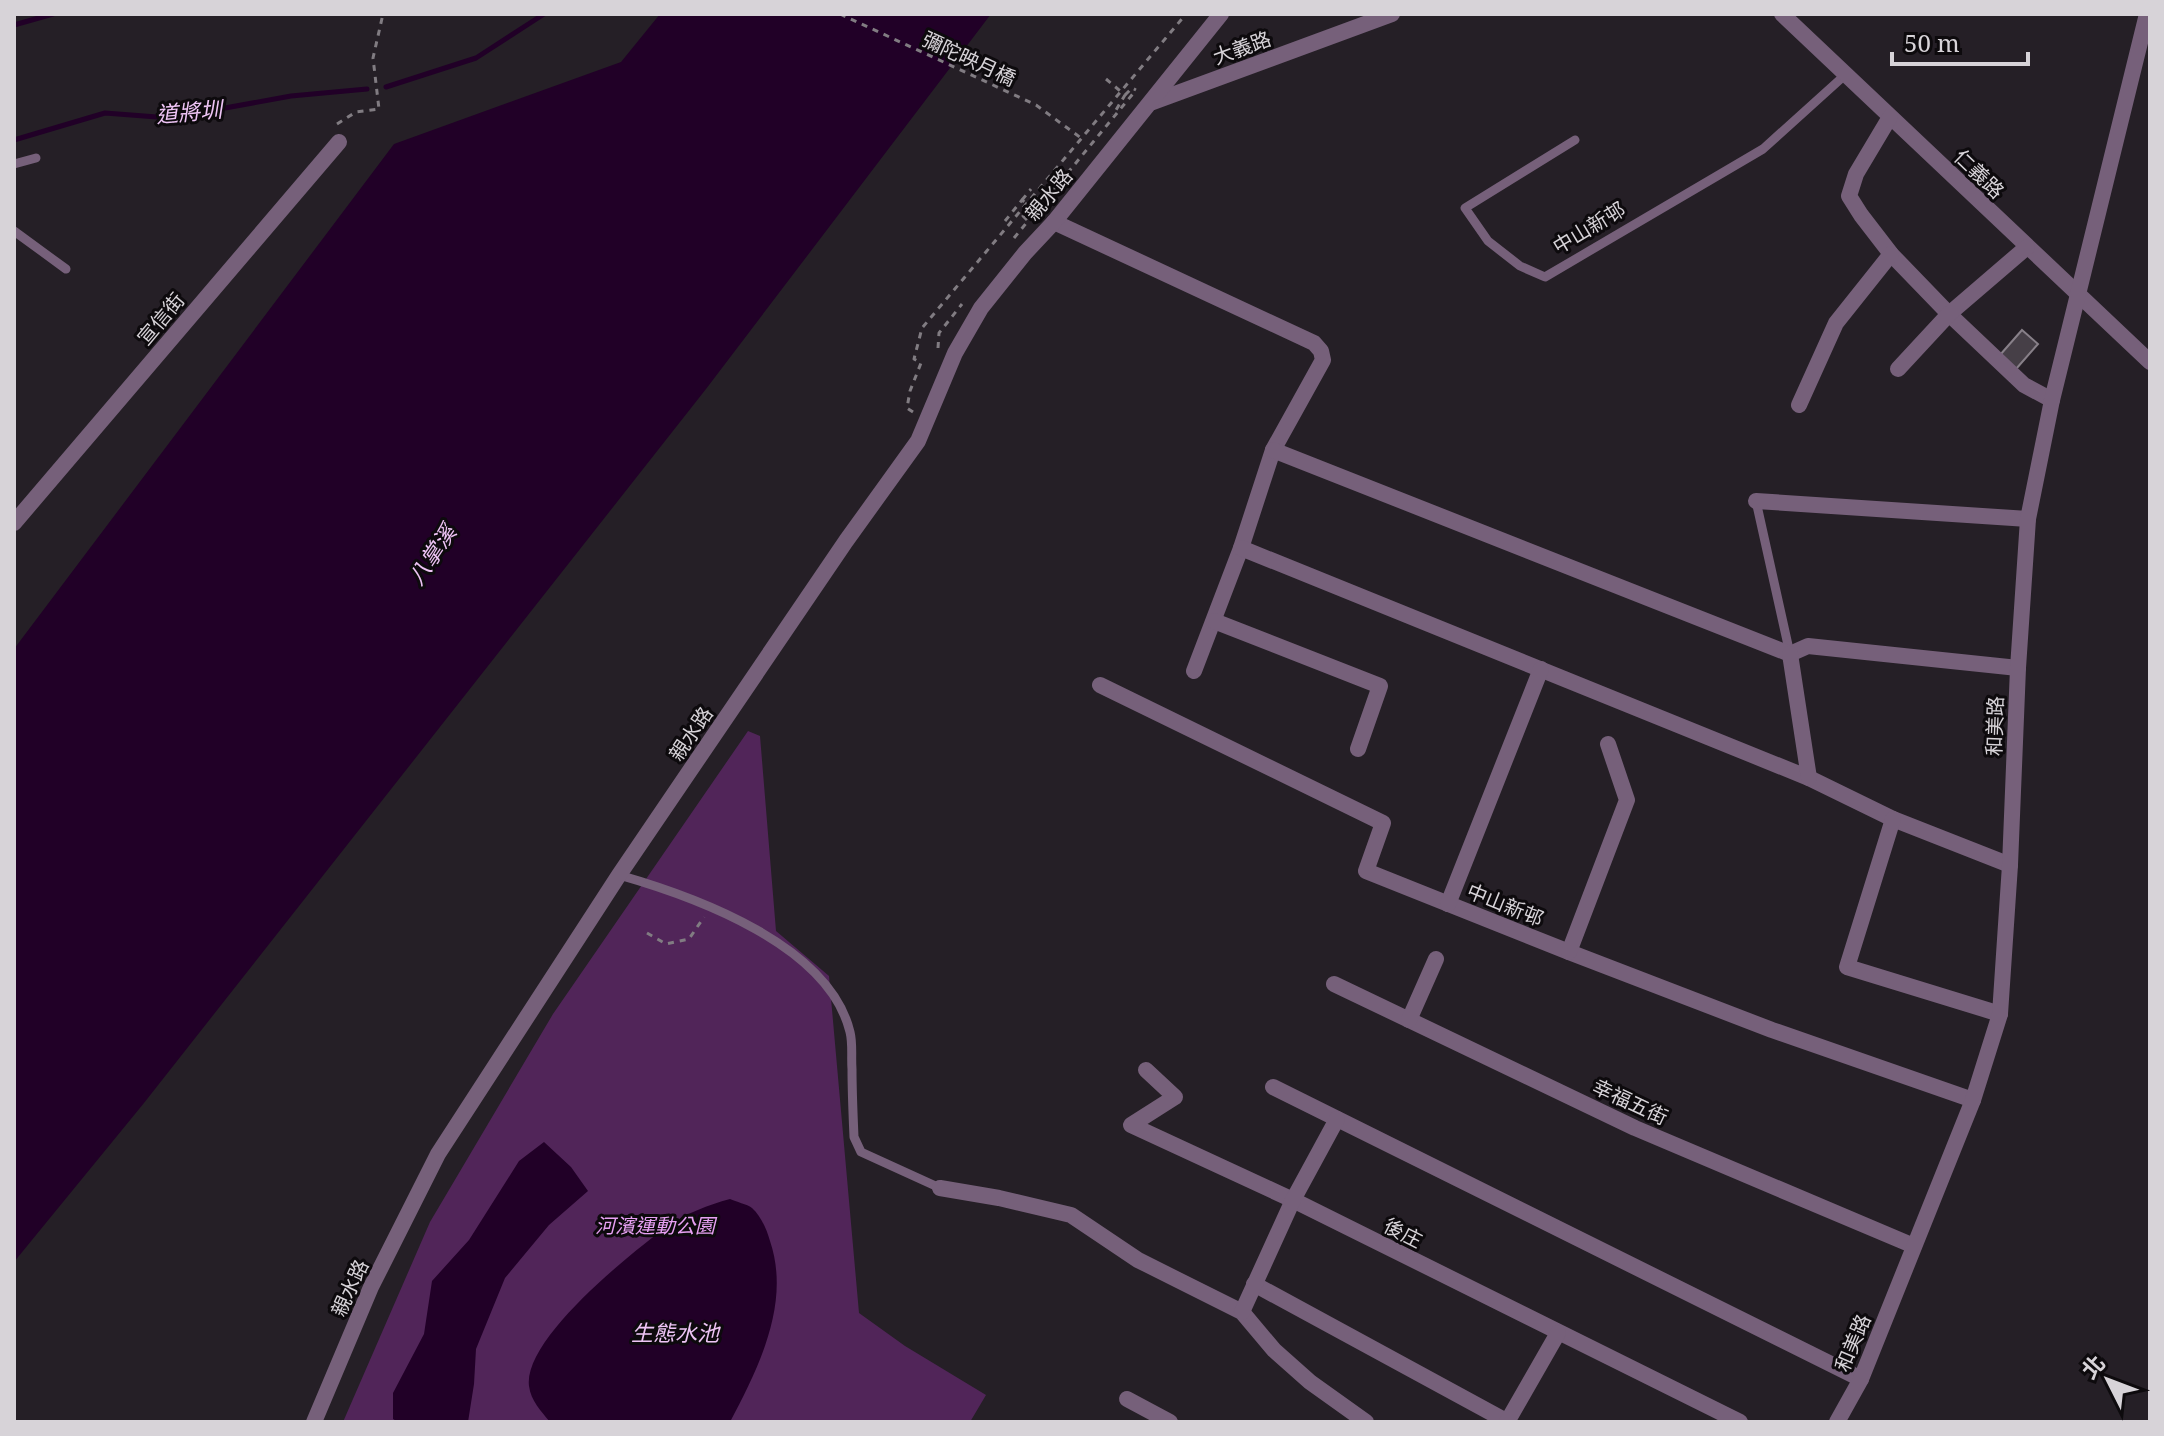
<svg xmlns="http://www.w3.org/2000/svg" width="2164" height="1436" font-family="'Noto Serif','Noto Sans TC',serif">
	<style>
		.green { fill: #512559 }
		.water { fill: #210027 }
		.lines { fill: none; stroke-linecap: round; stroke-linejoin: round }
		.stream { stroke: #210027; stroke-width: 5 }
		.building { fill: #463f47; stroke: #888089; stroke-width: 2 }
		.path { stroke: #817c82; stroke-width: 3; stroke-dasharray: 6 6; stroke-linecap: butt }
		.lane { stroke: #76607a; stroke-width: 9 }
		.street { stroke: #76607a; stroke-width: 16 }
		.labels { text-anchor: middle; stroke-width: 6; stroke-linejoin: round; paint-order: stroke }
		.street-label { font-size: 20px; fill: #d7d3d8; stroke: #0d0a0d }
		.park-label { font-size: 20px; font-style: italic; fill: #e7a0f3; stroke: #0d0a0d }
		.water-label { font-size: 22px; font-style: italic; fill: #eec4f5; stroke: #0d0a0d }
	</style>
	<rect width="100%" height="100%" fill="#251f26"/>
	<path class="green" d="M748,731L760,736L776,931L829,976L859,1313L905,1346L986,1395L970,1422H343L430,1222L553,1014Z"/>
	<g class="water">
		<path d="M660,14H991L706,389L144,1103L14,1262V649L394,144L621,62Z"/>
		<path d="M544,1142L571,1167L588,1191L549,1225L505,1278L476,1349L474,1384L468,1422H398L393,1419V1393L424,1334L432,1281L469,1240L519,1161Z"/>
		<path d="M730,1199C736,1202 747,1204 752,1208C761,1216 767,1230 770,1241C791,1303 759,1367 730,1422H550C541,1411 531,1401 529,1386C523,1339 632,1252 668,1226C687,1213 708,1205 730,1199Z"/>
	</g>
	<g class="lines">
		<g class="stream">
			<path d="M14,25L53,14"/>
			<path d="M386,87L476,58L544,14"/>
			<path d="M14,140L105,113L170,118L291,96L367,89"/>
		</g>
	</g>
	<path class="building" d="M2022,330L2038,344L2016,369L2000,355Z"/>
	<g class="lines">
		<g class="path">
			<path d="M840,14L1036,105L1081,138"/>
			<path d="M1106,79L1125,95L1113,115"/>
			<path d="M1125,95L1132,88L1136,90"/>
			<path d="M337,124L356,112L379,109L373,58L383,14"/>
			<path d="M1022,200L1031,189"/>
			<path d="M1027,220L1023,216L1038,198L1043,202"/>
			<path d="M1005,221L1022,200L1030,207"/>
			<path d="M1014,238L1136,90"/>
			<path d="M938,348L939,333L962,304"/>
			<path d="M913,412L907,408L910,391L921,363L914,359L922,328L1186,14"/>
			<path d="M647,933L666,944L689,939L704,917"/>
		</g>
		<g class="lane">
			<path d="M1575,140L1465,208L1488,241L1520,266L1545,277L1763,149L1845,75"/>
			<path d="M14,164L36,158"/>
			<path d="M14,231L66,269"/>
			<path d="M1756,501L1790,654"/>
			<path d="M619,875C696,897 829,945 850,1032C853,1044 851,1057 852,1069C852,1092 853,1114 854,1137L861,1152L940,1188"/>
		</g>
		<g class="street">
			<path d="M1782,14L2150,362"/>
			<path d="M1153,102L1392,14"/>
			<path d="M1890,117L1856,174L1849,196L1861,215L1891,254L1949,314L2024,385L2052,400"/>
			<path d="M1054,222L1314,343L1321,351L1323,360L1273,450L1241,548L1194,671"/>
			<path d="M1898,369L1949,314L2027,247"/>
			<path d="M1799,405L1836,323L1891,254"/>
			<path d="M1273,450L1790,654L1808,646L2018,668"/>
			<path d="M1756,501L2028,519"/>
			<path d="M14,523L339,142"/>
			<path d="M1241,548L1809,778L1893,819L2010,865"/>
			<path d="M1214,621L1380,686L1358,749"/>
			<path d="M1790,654L1809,778"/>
			<path d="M1100,685L1383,823L1366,871L1569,952L1772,1030L1973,1100"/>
			<path d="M1893,819L1847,967L2000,1014"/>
			<path d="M1448,904L1541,669"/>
			<path d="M1569,952L1627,800L1608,744"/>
			<path d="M1334,984L1635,1128L1914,1246"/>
			<path d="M1409,1020L1436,959"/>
			<path d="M1146,1070L1175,1097L1131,1125L1293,1200L1740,1422"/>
			<path d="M1273,1087L1861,1379"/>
			<path d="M940,1188L999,1198L1071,1215L1138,1260L1242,1312L1274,1350L1310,1382L1366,1422"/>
			<path d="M1254,1284L1508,1422"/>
			<path d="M1242,1312L1293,1200L1337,1119"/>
			<path d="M1127,1399L1170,1422"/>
			<path d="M314,1422L371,1287L438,1154L619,875L846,541L918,441L955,353L981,308L1025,253L1054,222L1221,14"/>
			<path d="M1507,1422L1558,1333"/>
			<path d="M1837,1422L1861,1379L1973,1100L2000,1014L2010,865L2018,668L2028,519L2052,400L2147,14"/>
		</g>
	</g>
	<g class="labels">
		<g class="street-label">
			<text transform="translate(1242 48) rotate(-20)" y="7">大義路</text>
			<text transform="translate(969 59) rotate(25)" y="7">彌陀映月橋</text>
			<text transform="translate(1979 174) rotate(44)" y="7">仁義路</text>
			<text transform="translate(1049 195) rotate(-50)" y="7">親水路</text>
			<text transform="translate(1589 228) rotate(-31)" y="7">中山新邨</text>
			<text transform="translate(161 319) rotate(-50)" y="7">宣信街</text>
			<text transform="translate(1995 726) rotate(-88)" y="7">和美路</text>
			<text transform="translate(691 734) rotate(-56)" y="7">親水路</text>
			<text transform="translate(1505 905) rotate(22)" y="7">中山新邨</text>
			<text transform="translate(1630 1102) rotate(25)" y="7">幸福五街</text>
			<text transform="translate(1403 1233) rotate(27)" y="7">後庄</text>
			<text transform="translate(350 1288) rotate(-65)" y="7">親水路</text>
			<text transform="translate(1853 1343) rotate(-67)" y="7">和美路</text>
		</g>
		<g class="park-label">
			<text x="655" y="1233">河濱運動公園</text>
		</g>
		<g class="water-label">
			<text transform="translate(189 112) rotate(-5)" y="8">道將圳</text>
			<text transform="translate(432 555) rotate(-56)" y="8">八掌溪</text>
			<text x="675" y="1341">生態水池</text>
		</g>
	</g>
	<rect width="2164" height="1436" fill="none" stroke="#d7d3d8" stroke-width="32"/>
	<g transform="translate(2108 1380) rotate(312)" stroke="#0d0a0d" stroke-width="6" paint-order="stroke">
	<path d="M0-6L14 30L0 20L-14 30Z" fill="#d7d3d8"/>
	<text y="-12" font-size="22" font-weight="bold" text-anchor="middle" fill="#d7d3d8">北</text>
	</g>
	<path d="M1892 52v12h136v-12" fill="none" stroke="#d7d3d8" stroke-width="4"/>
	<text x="1904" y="52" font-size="24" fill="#d7d3d8" stroke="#0d0a0d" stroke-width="6" paint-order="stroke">50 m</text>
</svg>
